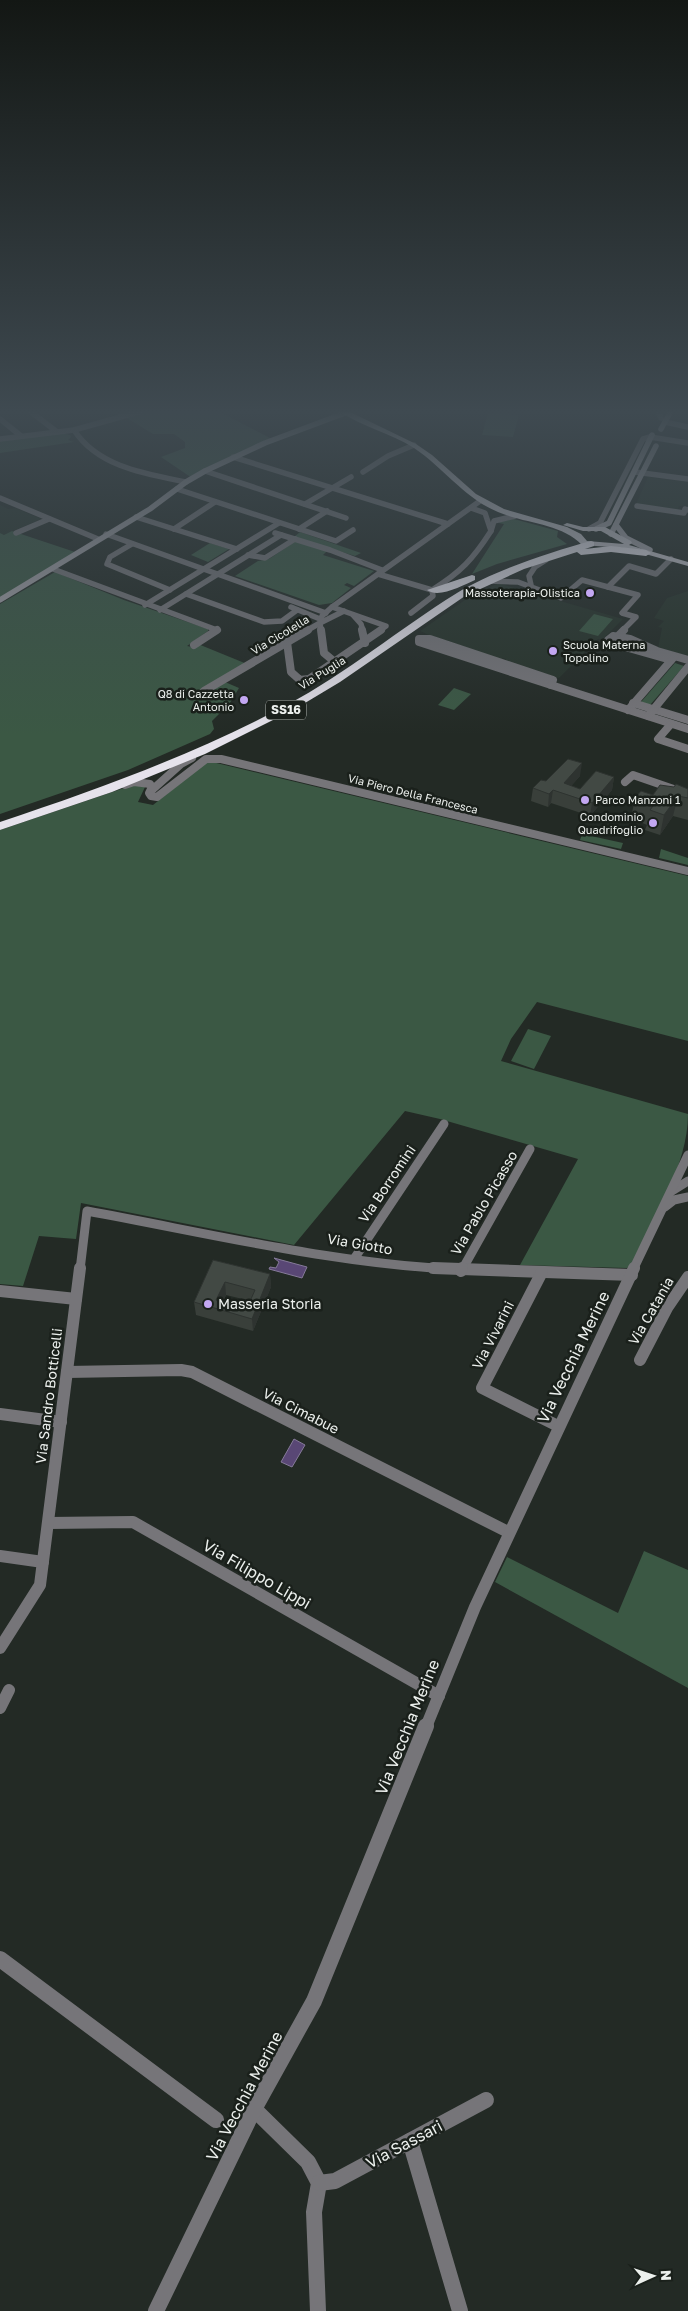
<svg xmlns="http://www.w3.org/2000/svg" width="688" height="2311" font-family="'Golos Text',sans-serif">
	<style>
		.built { fill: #27332a }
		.green { fill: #3b5844 }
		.water { fill: #594775; stroke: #857a99 }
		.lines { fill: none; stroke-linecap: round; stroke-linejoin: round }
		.street-far4 { stroke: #767579; stroke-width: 5.5 }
		.street-far3 { stroke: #767579; stroke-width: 8 }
		.street-far2 { stroke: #767579; stroke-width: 9 }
		.street-far1 { stroke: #767579; stroke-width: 12 }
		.street { stroke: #767579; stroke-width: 16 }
		.secondary { stroke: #a3a1a7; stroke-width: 5.5 }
		.primary { fill: #c5c3ca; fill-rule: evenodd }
		.highway { fill: #e5e2eb; fill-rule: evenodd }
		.wall { fill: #393f3a; fill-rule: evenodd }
		.shaded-wall { fill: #2e3330 }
		.building { fill: #424944; stroke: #2e3330; fill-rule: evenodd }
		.poi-dot { fill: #c3a7f2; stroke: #1a201b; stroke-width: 2 }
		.labels { text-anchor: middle; stroke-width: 5; stroke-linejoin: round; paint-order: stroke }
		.far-poi-label { font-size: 11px; fill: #ecf0ed; stroke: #1a201b; text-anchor: end }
		.far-street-label { font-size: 11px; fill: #ecf0ed; stroke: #1a201b }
		.shield { fill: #1a201b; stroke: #adb2ae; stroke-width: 1 }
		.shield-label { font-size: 12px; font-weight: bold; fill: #ecf0ed }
		.street-label { font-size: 14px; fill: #ecf0ed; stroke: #1a201b }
		.poi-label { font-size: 14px; fill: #ecf0ed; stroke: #1a201b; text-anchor: start }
		.near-street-label { font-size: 16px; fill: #ecf0ed; stroke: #1a201b }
	</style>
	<rect width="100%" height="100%" fill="#232a25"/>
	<g class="built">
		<path d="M648,477L688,482V507L679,506L677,511L636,504Z"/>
		<path d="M0,505L8,509L16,508L41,519L4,535L0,533Z"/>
		<path d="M498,583L623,619L602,640L598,639L559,678L505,661L506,659L503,658L501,660L440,640L420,631L465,600Z"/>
		<path d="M688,591V656L658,648L662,628L658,627L664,621L654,618L667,598Z"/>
	</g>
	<g class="green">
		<path d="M149,411H218L272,439L192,478L161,457L185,448V442L174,434H153L127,418Z"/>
		<path d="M488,413L519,415L513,437L482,435Z"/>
		<path d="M62,433L70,435L71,437L68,440L74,442L0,453V440Z"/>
		<path d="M514,519L558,531L557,537L567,544L497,564L472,574L504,524L499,523L501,520Z"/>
		<path d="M12,531L75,552L0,598V533L4,535Z"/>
		<path d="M300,532L361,553L355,556L294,537Z"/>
		<path d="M296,541L327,551L323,555L374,571L354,586L347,583L344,585L351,588L332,603L319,605L235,576L258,561L269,559Z"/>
		<path d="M210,543L229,549L208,562L191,555Z"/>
		<path d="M55,572L124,600L208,629V631L187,646L192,647L198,644L247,664L198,693L202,695L225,682L239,688L230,703L212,721L214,729L210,734L128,770L0,814V604Z"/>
		<path d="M594,614L613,619L598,636L579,631Z"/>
		<path d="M675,663L684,666L650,705L641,702Z"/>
		<path d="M454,688L471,694L454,710L438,705Z"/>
		<path d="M208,761L688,876V1041L537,1002L511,1039L501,1061L688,1114C688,1166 653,1219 631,1265L627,1268L520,1265L578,1159L440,1119L405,1111L294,1245L81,1203L76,1239L39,1236L23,1286L0,1284V830L133,785L145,787L138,802L153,805Z"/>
		<path d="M582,834L623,843L621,849L580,840Z"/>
		<path d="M661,849L688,858V865L659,858Z"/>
		<path d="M528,1029L551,1036L534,1069L511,1061Z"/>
		<path d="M644,1551L688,1570V1688L495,1582L507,1557L618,1613Z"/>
	</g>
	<g class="water">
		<path d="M274,1258L307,1267L302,1278L269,1269L270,1267L276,1268L279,1262Z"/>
		<path d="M294,1439L305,1445L292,1467L281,1462Z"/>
	</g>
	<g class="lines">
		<g class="street-far4">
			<path d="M30,411L57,432"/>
			<path d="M658,411L661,418"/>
			<path d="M0,419L21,436"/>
			<path d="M665,422L688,427"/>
			<path d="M74,430C98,467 146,474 186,482"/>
			<path d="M0,439L74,430L142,411"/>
			<path d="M233,457L448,524"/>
			<path d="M205,471L346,518"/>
			<path d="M363,472L388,456L414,445"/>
			<path d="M635,472L688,479"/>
			<path d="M177,489L336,541L353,530"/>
			<path d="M0,498L98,539"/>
			<path d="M305,504L351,477"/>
			<path d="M637,506L684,513L685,509L688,510"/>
			<path d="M136,517L237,549"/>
			<path d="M174,529L215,502"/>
			<path d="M299,529L327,511"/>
			<path d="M589,529L600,523L643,439L650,437L688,443"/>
			<path d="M491,531L494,521L515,516"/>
			<path d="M16,533L49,519"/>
			<path d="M275,533L330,550L382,570"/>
			<path d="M106,534L326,613"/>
			<path d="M132,544L110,557L107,564L170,590"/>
			<path d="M248,555L265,558L295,539"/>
			<path d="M53,569L217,630L215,631"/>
			<path d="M378,574L432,590C461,572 473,559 491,531L485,513L471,508"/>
			<path d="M489,581L518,582L561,598L582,580L638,595L622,613L636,617L622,631"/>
			<path d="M531,585L529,576L535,567L546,560"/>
			<path d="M608,587L629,566L656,574L671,559"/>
			<path d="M186,594L264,622L282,621L297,610"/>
			<path d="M145,605L279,523"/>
			<path d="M291,607L320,619"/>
			<path d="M332,607L386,626L379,631"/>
			<path d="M160,610L281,535"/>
			<path d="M411,613L433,596L432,590"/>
			<path d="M353,615L361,624L363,631"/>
			<path d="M306,631L320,623L322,616L332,607L480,501"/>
			<path d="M321,631L320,623L344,611"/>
		</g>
		<g class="street-far3">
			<path d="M321,630L324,653L336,663"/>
			<path d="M362,630L365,643"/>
			<path d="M618,636L624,630"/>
			<path d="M419,639H430L553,680L551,685L419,642Z"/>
			<path d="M287,642L291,672L300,680L309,679L381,630"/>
			<path d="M194,645L217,630"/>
			<path d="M671,660L611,643L608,640L613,636L630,639L657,651L688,660"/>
			<path d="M551,685L688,729"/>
			<path d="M204,691L308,630"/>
			<path d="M633,703L688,720"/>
			<path d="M628,710L674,657"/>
			<path d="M648,716L688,667"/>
			<path d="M671,724L658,739L688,749"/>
			<path d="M625,782L633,775L688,794"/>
			<path d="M125,785L134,782L150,784L152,787L149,793L151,796L157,797L206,759H221L688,871"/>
			<path d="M152,790L181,764L192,758"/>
		</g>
		<g class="street-far2">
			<path d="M672,1191L688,1181"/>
			<path d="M665,1207L674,1200L688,1197"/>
			<path d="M354,1259L444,1124"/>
			<path d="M80,1270L87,1211C213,1234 343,1266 471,1270"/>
			<path d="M462,1270L530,1149"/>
			<path d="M633,1270L688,1155"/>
		</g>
		<g class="street-far1">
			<path d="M433,1268L632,1275"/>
			<path d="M461,1271L462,1268"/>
			<path d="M542,1272L482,1388L558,1426"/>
			<path d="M0,1291L76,1299"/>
			<path d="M640,1360L667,1308L688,1277"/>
			<path d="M67,1372L181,1370L192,1372L508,1532"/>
			<path d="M0,1414L61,1422"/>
			<path d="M49,1523L133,1522L439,1696"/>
			<path d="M0,1556L43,1562"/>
			<path d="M0,1648L40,1585L80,1268"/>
			<path d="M0,1708L9,1690"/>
			<path d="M426,1727L475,1607L634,1268"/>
		</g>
		<g class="street">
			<path d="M0,1959L216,2120"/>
			<path d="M254,2109L308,2162L319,2183L314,2212L318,2311"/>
			<path d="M410,2141L460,2311"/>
			<path d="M319,2183L335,2181L486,2100"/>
			<path d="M156,2311L254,2109L314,2001L426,1726"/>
		</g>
		<g class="secondary">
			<path d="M661,429L671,411"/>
			<path d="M616,525L626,538L650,550"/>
			<path d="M596,529L609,523L652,435"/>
			<path d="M611,534L656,446"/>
			<path d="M0,600L150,509L186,482L205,471L265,443L345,413"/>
		</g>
		<path class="primary" d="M339,411H348L416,444L432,455L476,494L504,509L567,527L581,534L587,541L624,544L601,531H583L563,525L567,523L583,527H605L631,541L632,543L629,545L688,562V566L624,548L582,545C561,523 526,524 498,512C464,498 444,468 414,448C391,433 362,427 339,411Z"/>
		<g class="highway">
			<path d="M591,541L594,542V546L585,549L611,546L646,550L651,553L646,556L611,552L581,555L577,552L524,569L465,596L340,682L295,709L205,754L112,792L0,830V822C99,789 195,754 287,705C347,673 399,629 457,593C493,571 550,552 591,541Z"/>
			<path d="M472,575L475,576V580C463,585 439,599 427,590Z"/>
		</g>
	</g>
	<g class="wall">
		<path d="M580,776L571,786L580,789L614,777L612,790L590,816L551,803L548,807L531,801L533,788L546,781Z"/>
		<path d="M674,787L688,789V820L673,816L660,835L645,830L647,825L631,818L635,798L653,795Z"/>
		<path d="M213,1260L270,1274L271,1287L253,1331L196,1315L194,1302ZM226,1295L251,1301L247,1308L223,1302Z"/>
	</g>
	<g class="shaded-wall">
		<path d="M582,763L580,776L564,794V783Z"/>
		<path d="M614,777L612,790L590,816L592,803Z"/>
		<path d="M553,790L551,803L548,807L549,794Z"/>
		<path d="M678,796L673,816L660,835L664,815Z"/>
		<path d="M270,1274L271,1287L253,1331L252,1319Z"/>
		<path d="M225,1282L226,1295L219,1310L216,1300Z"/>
	</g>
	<g class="building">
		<path d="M568,759L582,763L564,783L580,789L596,771L614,777L592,803L553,790L549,794L533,788L541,780L546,781Z"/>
		<path d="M676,784L688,789V798L678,796L664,815L650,810L653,806L635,798L641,791L653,795L660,785L674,787Z"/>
		<path d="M213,1260L270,1274L252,1319L194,1302ZM225,1282L255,1290L247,1308L216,1300Z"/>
	</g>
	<linearGradient id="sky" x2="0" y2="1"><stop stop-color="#131714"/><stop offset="0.56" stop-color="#3f4a51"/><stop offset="1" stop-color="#3f4a51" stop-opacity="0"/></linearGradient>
	<rect width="688" height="735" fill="url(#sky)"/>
	<g class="poi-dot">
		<circle cx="590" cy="593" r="5"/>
		<circle cx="553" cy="651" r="5"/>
		<circle cx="244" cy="700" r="5"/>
		<circle cx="585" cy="800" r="5"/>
		<circle cx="653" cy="823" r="5"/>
		<circle cx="208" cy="1304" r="5"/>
	</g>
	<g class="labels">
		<g class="far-poi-label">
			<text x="580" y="597">Massoterapia-Olistica</text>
			<text x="563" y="649" text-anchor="start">Scuola Materna<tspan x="563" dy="13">Topolino</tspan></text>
			<text x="234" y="698">Q8 di Cazzetta<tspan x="234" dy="13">Antonio</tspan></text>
			<text x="595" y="804" text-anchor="start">Parco Manzoni 1</text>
			<text x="643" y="821">Condominio<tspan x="643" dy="13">Quadrifoglio</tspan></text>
		</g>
		<g class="far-street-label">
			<text transform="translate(280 635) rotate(-31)" y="4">Via Cicolella</text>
			<text transform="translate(322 673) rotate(-32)" y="4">Via Puglia</text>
			<text transform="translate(413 794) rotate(14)" y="4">Via Piero Della Francesca</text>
		</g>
		<rect class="shield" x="266" y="700.5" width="40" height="19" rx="4"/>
		<g class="shield-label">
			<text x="286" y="714">SS16</text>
		</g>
		<g class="street-label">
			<text transform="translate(387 1184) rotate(-56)" y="5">Via Borromini</text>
			<text transform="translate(484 1203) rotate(-60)" y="5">Via Pablo Picasso</text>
			<text transform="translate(360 1244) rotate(10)" y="5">Via Giotto</text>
			<text transform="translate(651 1311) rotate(-60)" y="5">Via Catania</text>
			<text transform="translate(493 1335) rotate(-63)" y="5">Via Vivarini</text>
			<text transform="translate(49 1396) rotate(-83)" y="5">Via Sandro Botticelli</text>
			<text transform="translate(301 1411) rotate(27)" y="5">Via Cimabue</text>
		</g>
		<g class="poi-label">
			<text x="218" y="1309">Masseria Storia</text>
		</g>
		<g class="near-street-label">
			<text transform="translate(573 1357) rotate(-64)" y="6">Via Vecchia Merine</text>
			<text transform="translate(257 1574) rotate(30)" y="6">Via Filippo Lippi</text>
			<text transform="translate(407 1727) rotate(-68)" y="6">Via Vecchia Merine</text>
			<text transform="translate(244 2096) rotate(-62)" y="6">Via Vecchia Merine</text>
			<text transform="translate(404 2144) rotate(-28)" y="6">Via Sassari</text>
		</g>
	</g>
	<g transform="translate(653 2276) rotate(87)" stroke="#1a201b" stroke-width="4" paint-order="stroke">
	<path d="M0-4L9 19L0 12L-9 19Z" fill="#ecf0ed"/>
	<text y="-8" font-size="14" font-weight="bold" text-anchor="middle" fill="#ecf0ed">N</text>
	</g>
</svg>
